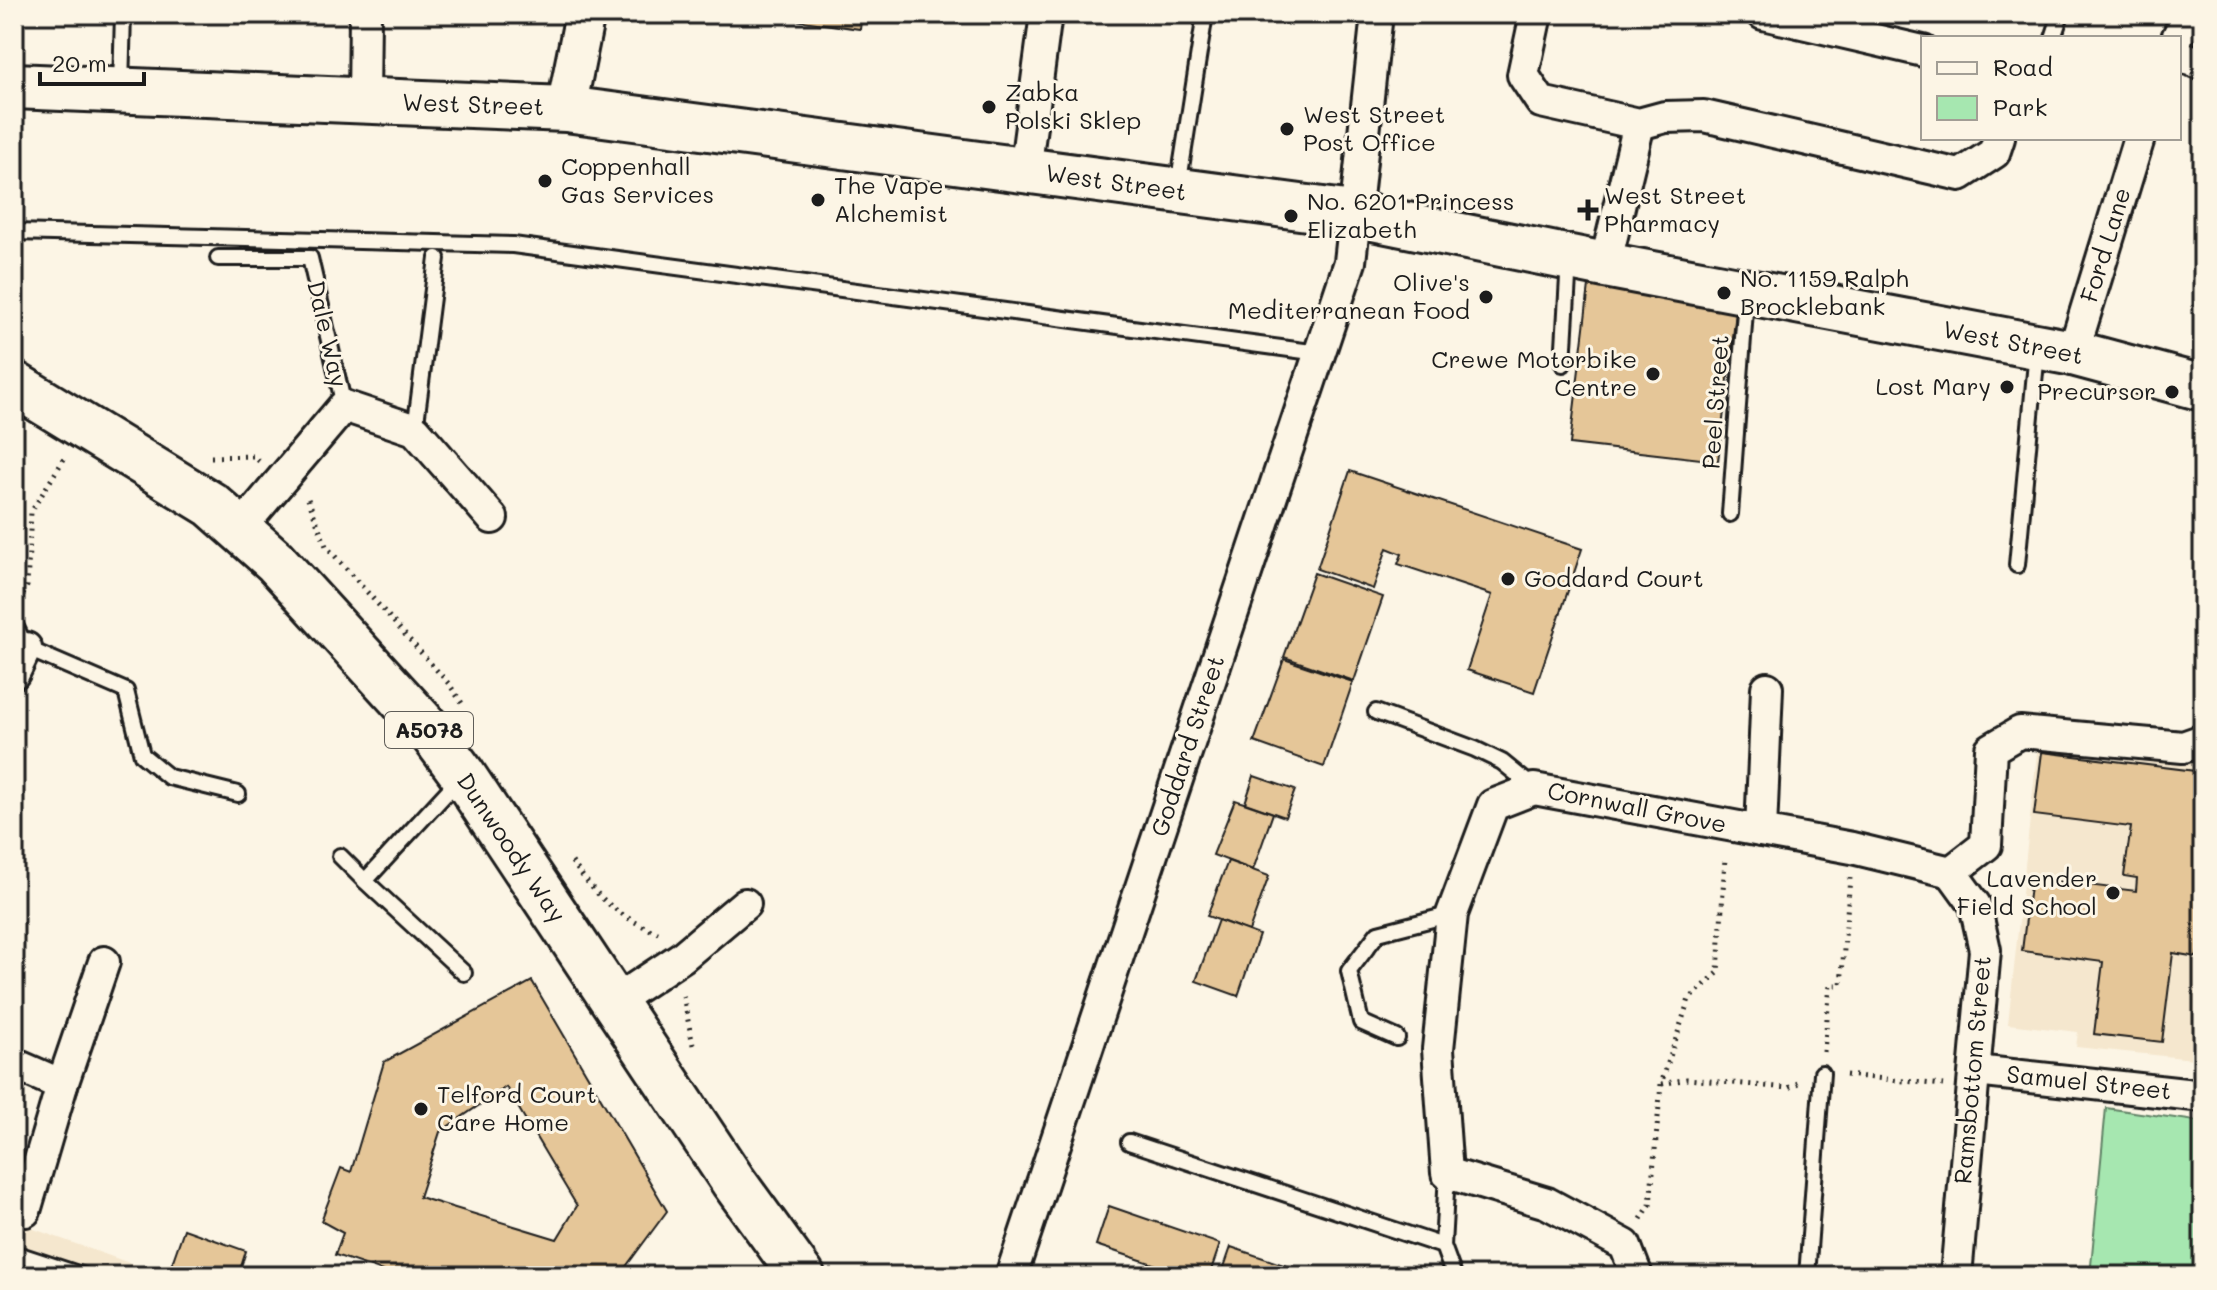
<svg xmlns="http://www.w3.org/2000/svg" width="2217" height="1290" font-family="Mali,sans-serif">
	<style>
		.built { fill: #f5e7ce }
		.green { fill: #a6e7b0; stroke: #618266; stroke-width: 2 }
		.building { fill: #e5c698; stroke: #1c1c1c; stroke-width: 2; fill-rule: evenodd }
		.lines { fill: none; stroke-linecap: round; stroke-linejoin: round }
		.service-casing { stroke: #1c1c1c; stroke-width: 20 }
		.minor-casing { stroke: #1c1c1c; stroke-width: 36 }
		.tertiary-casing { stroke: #1c1c1c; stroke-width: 44 }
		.primary-casing { stroke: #1c1c1c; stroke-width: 50 }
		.path { stroke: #1c1c1c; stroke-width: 5; stroke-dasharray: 2 6; stroke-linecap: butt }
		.service { stroke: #fcf5e5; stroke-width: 14 }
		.minor { stroke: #fcf5e5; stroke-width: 30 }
		.tertiary { stroke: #fcf5e5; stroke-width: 38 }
		.primary { stroke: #fcf5e5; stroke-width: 44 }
		.poi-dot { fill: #1c1c1c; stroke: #fcf5e5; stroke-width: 3 }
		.labels { text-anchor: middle; stroke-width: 6; stroke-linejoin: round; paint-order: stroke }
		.shield { fill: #fcf5e5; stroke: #5f5d58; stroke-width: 2 }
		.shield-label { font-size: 22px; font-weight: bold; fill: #1c1c1c }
		.poi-label { font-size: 24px; fill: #1c1c1c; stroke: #fcf5e5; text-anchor: start }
		.street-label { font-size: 24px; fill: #1c1c1c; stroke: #fcf5e5 }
	</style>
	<rect width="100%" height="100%" fill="#fcf5e5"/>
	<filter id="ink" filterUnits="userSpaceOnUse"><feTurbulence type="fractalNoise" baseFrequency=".0125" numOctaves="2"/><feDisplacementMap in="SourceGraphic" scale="16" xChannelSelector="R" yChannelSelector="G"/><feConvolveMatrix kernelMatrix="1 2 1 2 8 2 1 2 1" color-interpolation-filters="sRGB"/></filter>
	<g filter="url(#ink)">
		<g class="built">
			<path d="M2038,744L2203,761V1060L2076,1047L2078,1032L2008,1024Z"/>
			<path d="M14,1222L166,1276H14Z"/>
		</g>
		<path class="green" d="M2106,1108L2203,1122V1276H2090Z"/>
		<g class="building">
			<path d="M775,14H862L860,29L774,17Z"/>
			<path d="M1589,286L1737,304L1718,461L1570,444Z"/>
			<path d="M1350,471L1582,549L1534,692L1467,670L1492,595L1398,564L1402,554L1387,548L1373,589L1317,569Z"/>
			<path d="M1314,573L1383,597L1354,681L1284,657Z"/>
			<path d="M1284,659L1353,682L1324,767L1254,742Z"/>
			<path d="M2042,752L2203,772V939L2200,938L2197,957L2173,953L2162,1042L2094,1034L2103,962L2022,951L2031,878L2136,891L2137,878L2124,876L2131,827L2034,815Z"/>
			<path d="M1254,776L1295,790L1285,817L1245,803Z"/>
			<path d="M1235,800L1273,813L1253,870L1213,855Z"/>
			<path d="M1228,861L1269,876L1249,931L1207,916Z"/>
			<path d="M1218,920L1259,935L1238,996L1196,981Z"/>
			<path d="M532,981L667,1211L619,1276H397L335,1255L343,1233L321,1221L341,1168L351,1172L384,1062ZM506,1087L577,1206L557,1239L419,1197L440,1132Z"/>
			<path d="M1109,1206L1220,1244L1209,1276H1189L1096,1245Z"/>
			<path d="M184,1229L246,1251L238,1276H191L170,1269Z"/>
			<path d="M1231,1247L1316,1276H1221Z"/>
		</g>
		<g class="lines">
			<defs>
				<g id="service">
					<path d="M2053,38L2061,14"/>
					<path d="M121,86L123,14"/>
					<path d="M1178,187L1205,14"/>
					<path d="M14,232L513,245L1319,353"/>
					<path d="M218,258H310L344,406"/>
					<path d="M1563,364L1569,260"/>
					<path d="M415,430L437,258"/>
					<path d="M1730,514L1746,297"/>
					<path d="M2017,565L2037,351"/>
					<path d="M14,623L26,648L126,691L142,755L169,777L238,794"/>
					<path d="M1376,712L1475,749L1502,762L1534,788"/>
					<path d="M460,778L365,881L464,973"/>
					<path d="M340,856L365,881"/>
					<path d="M1397,1038L1361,1022L1349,971L1378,933L1452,914"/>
					<path d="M1129,1142L1443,1246"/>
					<path d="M1447,1173L1443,1246L1454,1276"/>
					<path d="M14,1253L84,1276"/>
					<path d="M1807,1276L1822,1073"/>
				</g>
				<g id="minor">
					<path d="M1536,14L1523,75L1541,102L1639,124L1665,117L1704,116L1960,175L1994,153L1999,138"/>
					<path d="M1763,14L1923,51"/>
					<path d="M2177,38L2189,14"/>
					<path d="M2179,56L2203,64"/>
					<path d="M364,101L365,14"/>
					<path d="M1025,171L1046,14"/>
					<path d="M1605,265L1639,124"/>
					<path d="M2073,353L2139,138"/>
					<path d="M239,530L344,406L415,430L492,518"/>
					<path d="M14,673L26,648"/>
					<path d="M1761,831L1767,688"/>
					<path d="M1951,872L1975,905L1985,950L1956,1276"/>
					<path d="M1951,872L1986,845L1991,749L2020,732L2183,747L2203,740"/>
					<path d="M614,1002L682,957L745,904"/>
					<path d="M14,1064L62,1085"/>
					<path d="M1976,1071L2203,1096"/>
					<path d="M25,1211L62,1085L104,962"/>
					<path d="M1011,1276L1350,262L1377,14"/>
					<path d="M1637,1276L1625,1245L1547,1203L1447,1173L1438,1049L1452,914L1493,805L1534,789L1852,848L1951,872"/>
				</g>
				<path id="tertiary" d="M566,109L585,14"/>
				<g id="primary">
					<path d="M14,86L566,109L1353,214L1605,265L2073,353L2203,388"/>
					<path d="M14,384L212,505L275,561L431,732L463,775L733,1181L802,1276"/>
				</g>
			</defs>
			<use href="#service" class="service-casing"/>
			<use href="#minor" class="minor-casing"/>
			<use href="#tertiary" class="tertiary-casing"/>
			<use href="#primary" class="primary-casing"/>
			<g class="path">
				<path d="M211,457L253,456L259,461"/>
				<path d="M308,499L326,546L449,684L464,706"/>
				<path d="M20,602L27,586L31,512L64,459"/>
				<path d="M572,862C598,898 616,915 658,933"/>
				<path d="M683,996L693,1045"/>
				<path d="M1824,1052L1830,985H1841L1850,878"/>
				<path d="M1846,1075L1943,1085"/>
				<path d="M1662,1084L1687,1079L1788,1088L1798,1083"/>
				<path d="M1641,1219L1650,1205L1661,1084L1689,999L1718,973L1725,858"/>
			</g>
			<use href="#service" class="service"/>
			<use href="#minor" class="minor"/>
			<use href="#tertiary" class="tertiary"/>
			<use href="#primary" class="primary"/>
		</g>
	</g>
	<g class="poi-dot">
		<circle cx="989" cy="107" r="8"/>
		<circle cx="1287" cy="129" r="8"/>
		<circle cx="545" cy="181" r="8"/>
		<circle cx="818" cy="200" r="8"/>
		<path d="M1584 198h8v8h8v8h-8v8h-8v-8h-8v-8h8z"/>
		<circle cx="1291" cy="216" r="8"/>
		<circle cx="1724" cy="293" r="8"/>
		<circle cx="1486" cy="297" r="8"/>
		<circle cx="1653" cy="374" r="8"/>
		<circle cx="2007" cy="387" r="8"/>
		<circle cx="2172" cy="392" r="8"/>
		<circle cx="1508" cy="579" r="8"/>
		<circle cx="2113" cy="893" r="8"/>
		<circle cx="421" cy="1109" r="8"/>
	</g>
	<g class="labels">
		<rect class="shield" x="385" y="712" width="88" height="36" rx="6"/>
		<g class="shield-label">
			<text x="429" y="738">A5078</text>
		</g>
		<g class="poi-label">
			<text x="1005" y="101">Zabka<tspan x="1005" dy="28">Polski Sklep</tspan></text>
			<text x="1303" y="123">West Street<tspan x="1303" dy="28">Post Office</tspan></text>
			<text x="561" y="175">Coppenhall<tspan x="561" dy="28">Gas Services</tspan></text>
			<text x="834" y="194">The Vape<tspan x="834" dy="28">Alchemist</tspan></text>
			<text x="1604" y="204">West Street<tspan x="1604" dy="28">Pharmacy</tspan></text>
			<text x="1307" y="210">No. 6201 Princess<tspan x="1307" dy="28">Elizabeth</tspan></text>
			<text x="1740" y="287">No. 1159 Ralph<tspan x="1740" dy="28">Brocklebank</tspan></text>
			<text x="1470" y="291" text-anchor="end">Olive's<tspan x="1470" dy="28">Mediterranean Food</tspan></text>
			<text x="1637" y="368" text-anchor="end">Crewe Motorbike<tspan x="1637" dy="28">Centre</tspan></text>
			<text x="1991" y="395" text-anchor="end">Lost Mary</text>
			<text x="2156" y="400" text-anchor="end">Precursor</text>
			<text x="1524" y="587">Goddard Court</text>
			<text x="2097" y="887" text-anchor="end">Lavender<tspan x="2097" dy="28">Field School</tspan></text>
			<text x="437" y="1103">Telford Court<tspan x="437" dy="28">Care Home</tspan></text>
		</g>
		<g class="street-label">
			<text transform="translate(473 105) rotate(2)" y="8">West Street</text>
			<text transform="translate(1116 183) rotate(8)" y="8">West Street</text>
			<text transform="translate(2106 245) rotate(-73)" y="8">Ford Lane</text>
			<text transform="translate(327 334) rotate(77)" y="8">Dale Way</text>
			<text transform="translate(2013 343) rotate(11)" y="8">West Street</text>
			<text transform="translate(1716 402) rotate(-86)" y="8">Peel Street</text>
			<text transform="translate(1188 746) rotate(-72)" y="8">Goddard Street</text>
			<text transform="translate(1637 808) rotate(11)" y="8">Cornwall Grove</text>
			<text transform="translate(511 848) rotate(56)" y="8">Dunwoody Way</text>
			<text transform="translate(1973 1070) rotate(-85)" y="8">Ramsbottom Street</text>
			<text transform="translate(2089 1083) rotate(6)" y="8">Samuel Street</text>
		</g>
	</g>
	<rect width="2217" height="1290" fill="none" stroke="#fcf5e5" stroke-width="48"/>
	<rect x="24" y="24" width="2169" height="1242" fill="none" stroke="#1c1c1c" stroke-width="3" filter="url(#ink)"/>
	<rect x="1921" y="36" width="260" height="104" fill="#fcf5e5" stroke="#a29e95" stroke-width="2"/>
	<rect x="1937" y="62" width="40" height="12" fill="#fcf5e5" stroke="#a29e95" stroke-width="2"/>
	<text x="1993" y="76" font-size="24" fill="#1c1c1c">Road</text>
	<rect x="1937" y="96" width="40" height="24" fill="#a6e7b0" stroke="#a29e95" stroke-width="2"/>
	<text x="1993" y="116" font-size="24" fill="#1c1c1c">Park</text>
	<path d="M40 72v12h104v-12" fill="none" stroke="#1c1c1c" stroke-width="4"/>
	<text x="52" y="72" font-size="24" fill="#1c1c1c" stroke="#fcf5e5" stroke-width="6" paint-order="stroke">20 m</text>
</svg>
